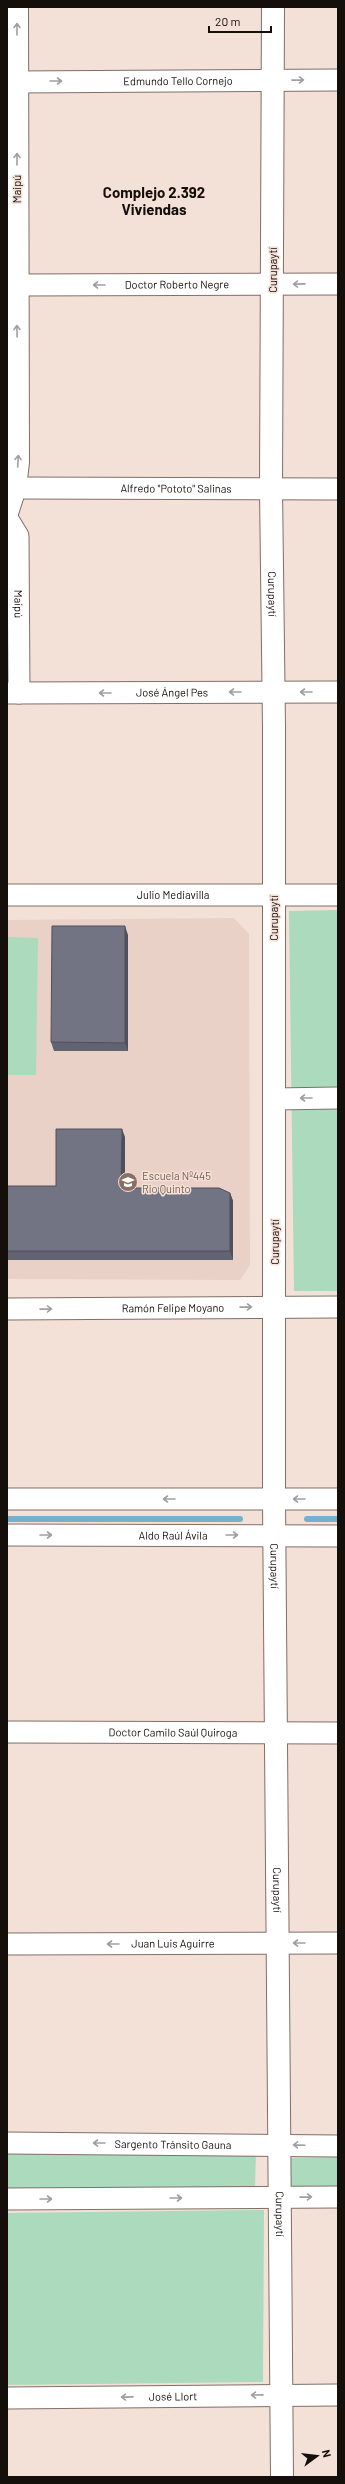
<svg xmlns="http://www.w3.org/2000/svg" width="345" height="2484" font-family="Barlow,sans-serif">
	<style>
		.education { fill: #e9d1c7 }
		.green { fill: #abdabc }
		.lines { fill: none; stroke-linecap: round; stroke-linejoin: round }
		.stream { stroke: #75b1cc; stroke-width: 6 }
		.street-casing { stroke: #806f67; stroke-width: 23 }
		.secondary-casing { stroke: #806f67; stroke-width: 24 }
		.street { stroke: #fff; stroke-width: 21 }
		.secondary { stroke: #fff; stroke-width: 22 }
		.wall { fill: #626371 }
		.shaded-wall { fill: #50505c }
		.building { fill: #727383; stroke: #50505c }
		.oneway { stroke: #a19f9e }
		.labels { text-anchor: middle; stroke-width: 3; stroke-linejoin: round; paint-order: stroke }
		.street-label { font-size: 11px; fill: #150f0c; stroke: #f3e0d7 }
		.education-label { font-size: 11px; fill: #785e54; stroke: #f3e0d7; text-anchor: start }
		.district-label { font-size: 15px; font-weight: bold; fill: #150f0c; stroke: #f3e0d7 }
	</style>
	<rect width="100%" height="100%" fill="#f3e0d7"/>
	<path class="education" d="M234,918L249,934L250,1265L240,1280L7,1279V920Z"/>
	<g class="green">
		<path d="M10,555L11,683H7V557Z"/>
		<path d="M338,910V1291H294L289,911Z"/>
		<path d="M7,937L38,938L36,1075H7Z"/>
		<path d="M256,2151L255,2187L7,2189V2154Z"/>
		<path d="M338,2157V2186L291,2187L290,2158Z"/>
		<path d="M264,2210L263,2382L7,2385V2213Z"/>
	</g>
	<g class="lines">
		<g class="stream">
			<path d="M7,1519H240"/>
			<path d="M307,1519H338"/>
		</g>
		<defs>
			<g id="street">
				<path id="s1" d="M17,82L338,80"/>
				<path id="s2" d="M17,285L338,284"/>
				<path id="s3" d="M15,488L338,489"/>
				<path id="s4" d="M7,518L18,536L19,693"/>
				<path id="s5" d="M7,693L338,692"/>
				<path id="s6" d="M7,895H338"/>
				<path d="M274,1099L338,1098"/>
				<path id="s7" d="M7,1309L338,1307"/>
				<path d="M7,1499H338"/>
				<path id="s8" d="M7,1535L338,1536"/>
				<path id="s9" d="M7,1732L338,1733"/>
				<path id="s10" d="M7,1944L338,1943"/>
				<path id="s11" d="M7,2143L338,2146"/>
				<path d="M7,2199L338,2197"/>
				<path id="s12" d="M7,2398L338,2395"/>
			</g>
			<g id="secondary">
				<path id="s13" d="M273,7L271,489L274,727V1499L282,2477"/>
				<path d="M7,513L15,488L18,462L17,7"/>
			</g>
		</defs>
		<use href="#street" class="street-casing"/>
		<use href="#secondary" class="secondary-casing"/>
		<use href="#street" class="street"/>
		<use href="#secondary" class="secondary"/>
	</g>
	<g class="wall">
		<path d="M128,935V1051H54L51,1042Z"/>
		<path d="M125,1137V1188L230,1193L233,1201V1260H7V1186H56Z"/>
	</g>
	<g class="shaded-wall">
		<path d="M125,926L128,935V1051L125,1043Z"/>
		<path d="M122,1129L125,1137V1197L121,1188Z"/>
		<path d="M230,1193L233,1201V1260L230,1251Z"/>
	</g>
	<g class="building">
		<path d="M52,926H125V1043L51,1042Z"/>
		<path d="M56,1129H122L121,1188H219L230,1193V1251H7V1186H56Z"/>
	</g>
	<defs><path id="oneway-shaft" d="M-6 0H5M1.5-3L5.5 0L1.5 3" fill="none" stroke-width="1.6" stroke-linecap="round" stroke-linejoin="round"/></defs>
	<g class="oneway">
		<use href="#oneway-shaft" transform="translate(17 29) rotate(-90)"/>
		<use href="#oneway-shaft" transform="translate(298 80) rotate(-1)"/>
		<use href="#oneway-shaft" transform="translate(56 81)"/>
		<use href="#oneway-shaft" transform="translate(17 159) rotate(-90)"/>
		<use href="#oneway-shaft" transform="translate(299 284) rotate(179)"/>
		<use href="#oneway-shaft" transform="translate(99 285) rotate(180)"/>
		<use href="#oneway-shaft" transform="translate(17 331) rotate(-91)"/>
		<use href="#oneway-shaft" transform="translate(18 461) rotate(-87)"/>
		<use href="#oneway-shaft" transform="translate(235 692) rotate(180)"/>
		<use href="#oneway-shaft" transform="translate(306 692) rotate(180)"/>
		<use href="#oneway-shaft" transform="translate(105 693) rotate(180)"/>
		<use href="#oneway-shaft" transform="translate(306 1098) rotate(180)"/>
		<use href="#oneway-shaft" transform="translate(246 1307) rotate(-1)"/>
		<use href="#oneway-shaft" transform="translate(46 1309) rotate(-1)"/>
		<use href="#oneway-shaft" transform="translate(169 1499) rotate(-180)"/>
		<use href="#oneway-shaft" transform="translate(299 1499) rotate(180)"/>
		<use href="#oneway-shaft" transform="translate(46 1535)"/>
		<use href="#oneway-shaft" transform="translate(232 1535)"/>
		<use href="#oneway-shaft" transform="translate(299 1943) rotate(180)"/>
		<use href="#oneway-shaft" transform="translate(113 1944) rotate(180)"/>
		<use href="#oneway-shaft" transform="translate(99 2143) rotate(-180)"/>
		<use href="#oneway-shaft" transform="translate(299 2145) rotate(-178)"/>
		<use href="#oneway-shaft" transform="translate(306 2197) rotate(-1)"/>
		<use href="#oneway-shaft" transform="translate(176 2198)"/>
		<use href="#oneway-shaft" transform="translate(46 2199)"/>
		<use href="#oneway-shaft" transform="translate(257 2395) rotate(179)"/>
		<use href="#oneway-shaft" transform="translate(127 2397) rotate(179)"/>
	</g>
	<defs>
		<symbol id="school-disc" viewBox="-11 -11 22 22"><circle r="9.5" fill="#8d6e63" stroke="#f3e0d7"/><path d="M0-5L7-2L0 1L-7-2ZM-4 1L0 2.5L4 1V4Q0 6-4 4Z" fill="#fff"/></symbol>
	</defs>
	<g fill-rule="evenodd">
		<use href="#school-disc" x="117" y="1171" width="22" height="22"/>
	</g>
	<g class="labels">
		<g class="street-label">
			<text dy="4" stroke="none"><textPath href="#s1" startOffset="161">Edmundo Tello Cornejo</textPath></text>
			<text transform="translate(17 189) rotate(-90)" y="4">Maipú</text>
			<text transform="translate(273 270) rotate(-90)" y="4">Curupaytí</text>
			<text dy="4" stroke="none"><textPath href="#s2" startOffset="160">Doctor Roberto Negre</textPath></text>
			<text dy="4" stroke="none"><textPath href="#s3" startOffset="161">Alfredo "Pototo" Salinas</textPath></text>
			<text dy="4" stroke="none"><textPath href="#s13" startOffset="587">Curupaytí</textPath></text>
			<text dy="4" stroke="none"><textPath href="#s4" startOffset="89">Maipú</textPath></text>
			<text dy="4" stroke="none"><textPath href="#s5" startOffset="165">José Ángel Pes</textPath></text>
			<text dy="4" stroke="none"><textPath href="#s6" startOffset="166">Julio Mediavilla</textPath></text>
			<text transform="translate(274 918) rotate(-90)" y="4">Curupaytí</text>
			<text transform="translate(275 1242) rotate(-90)" y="4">Curupaytí</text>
			<text dy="4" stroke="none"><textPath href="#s7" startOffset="166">Ramón Felipe Moyano</textPath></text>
			<text dy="4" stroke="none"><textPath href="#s8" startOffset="166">Aldo Raúl Ávila</textPath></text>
			<text dy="4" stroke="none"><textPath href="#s13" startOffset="1559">Curupaytí</textPath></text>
			<text dy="4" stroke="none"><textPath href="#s9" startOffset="166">Doctor Camilo Saúl Quiroga</textPath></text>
			<text dy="4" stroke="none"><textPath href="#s13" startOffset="1883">Curupaytí</textPath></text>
			<text dy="4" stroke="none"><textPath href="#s10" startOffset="166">Juan Luis Aguirre</textPath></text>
			<text dy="4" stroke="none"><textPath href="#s11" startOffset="166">Sargento Tránsito Gauna</textPath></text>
			<text dy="4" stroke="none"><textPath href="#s13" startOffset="2207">Curupaytí</textPath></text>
			<text dy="4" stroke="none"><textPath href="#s12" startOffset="166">José Llort</textPath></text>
		</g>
		<g class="education-label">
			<text x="142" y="1180">Escuela Nº445<tspan x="142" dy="13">Rio Quinto</tspan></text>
		</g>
		<g class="district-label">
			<text x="154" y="198">Complejo 2.392<tspan x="154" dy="17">Viviendas</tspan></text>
		</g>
	</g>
	<rect width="345" height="2484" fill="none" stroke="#150f0c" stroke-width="16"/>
	<g transform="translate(317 2456) rotate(75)" stroke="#f3e0d7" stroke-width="3" paint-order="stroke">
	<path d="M0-3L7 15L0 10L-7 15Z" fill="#150f0c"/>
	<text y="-6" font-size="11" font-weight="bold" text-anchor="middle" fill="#150f0c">N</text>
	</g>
	<path d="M209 26v6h62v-6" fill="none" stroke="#150f0c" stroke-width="2"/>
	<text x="215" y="26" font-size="12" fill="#150f0c" stroke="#f3e0d7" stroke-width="3" paint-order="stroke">20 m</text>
</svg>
